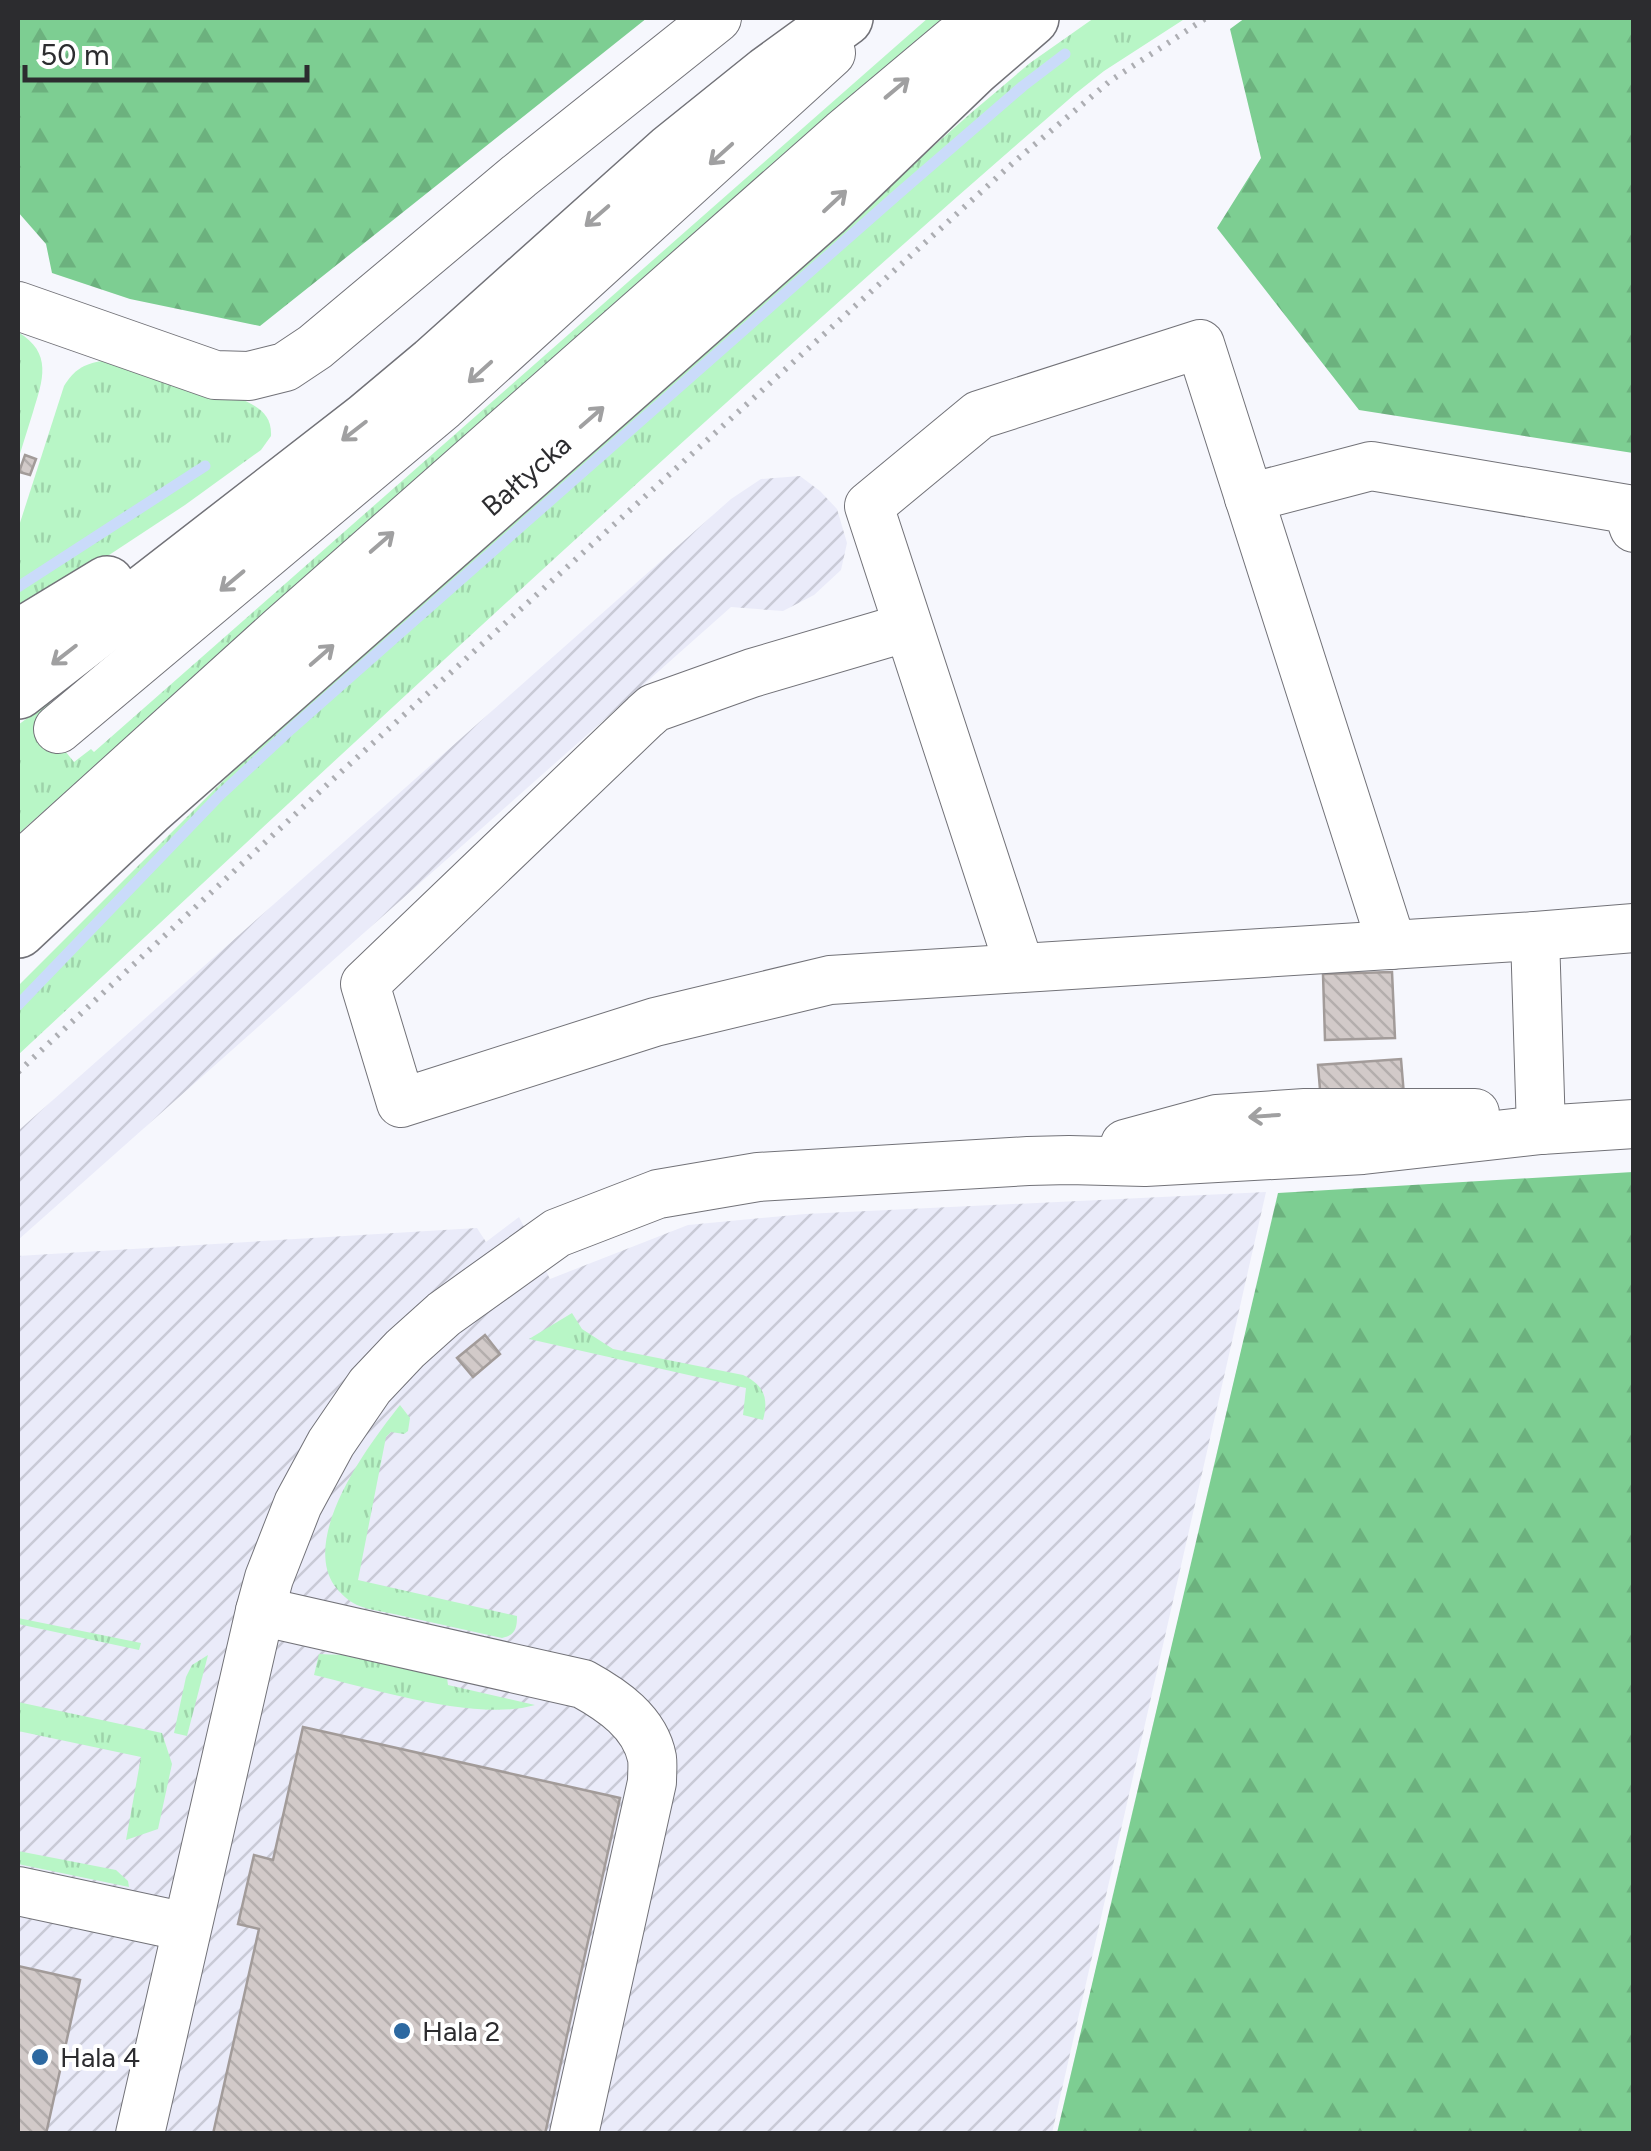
<svg xmlns="http://www.w3.org/2000/svg" width="1651" height="2151" font-family="Figtree,sans-serif">
	<style>
		.industrial { fill: url(#industrial-furrows) }
		.grass { fill: url(#grass-tufts) }
		.forest { fill: url(#forest-firs) }
		.lines { fill: none; stroke-linecap: round; stroke-linejoin: round }
		.stream { stroke: #cadbfa; stroke-width: 11 }
		.building { fill: url(#building-back-hatch); stroke: #a29b99; stroke-width: 2.5 }
		.minor-casing { stroke: #727278; stroke-width: 50 }
		.major-casing { stroke: #727278; stroke-width: 58 }
		.path { stroke: #adaeb3; stroke-width: 6; stroke-dasharray: 2.5 8; stroke-linecap: butt }
		.minor { stroke: #fff; stroke-width: 48 }
		.major { stroke: #fff; stroke-width: 55 }
		.oneway { stroke: #a0a0a1 }
		.poi-dot { fill: #2d69a1; stroke: #fff; stroke-width: 4 }
		.labels { text-anchor: middle; stroke-width: 8; stroke-linejoin: round; paint-order: stroke }
		.street-label { font-size: 28px; fill: #2c2c2f; stroke: #fff }
		.poi-label { font-size: 28px; fill: #2c2c2f; stroke: #fff; text-anchor: start }
	</style>
	<defs>
		<pattern id="industrial-furrows" width="10" height="10" patternUnits="userSpaceOnUse" patternTransform="scale(2.5)"><rect width="10" height="10" fill="#eaebf9"/><path d="M-1 1l2-2M0 10L10 0M9 11l2-2" fill="none" stroke="#c9cad6"/></pattern>
		<pattern id="grass-tufts" width="24" height="20" patternUnits="userSpaceOnUse" patternTransform="scale(2.5)"><rect width="24" height="20" fill="#b8f6c6"/><path d="M3 7l-1-3M5 7V3M7 7l1-3M15 17l-1-3M17 17v-4M19 17l1-3" fill="none" stroke="#9ed3aa"/></pattern>
		<pattern id="forest-firs" width="22" height="20" patternUnits="userSpaceOnUse" patternTransform="scale(2.5)"><rect width="22" height="20" fill="#7dce92"/><path d="M5 1l3.5 6h-7zM16 11l3.5 6h-7z" fill="#6cb17e"/></pattern>
		<pattern id="building-back-hatch" width="6" height="6" patternUnits="userSpaceOnUse" patternTransform="scale(2.5)"><rect width="6" height="6" fill="#d2cac9"/><path d="M-1 5l2 2M0 0l6 6M5-1l2 2" fill="none" stroke="#b4aead"/></pattern>
	</defs>
	<rect width="100%" height="100%" fill="#f6f7fd"/>
	<g class="industrial">
		<path d="M800,476L820,491L837,509L847,543L841,570L814,595L783,611L731,607L18,1240V1131L731,499L761,479Z"/>
		<path d="M1266,1192L1052,2133L18,2134V1256L477,1228L486,1242L519,1217L550,1279L688,1225L805,1214Z"/>
	</g>
	<g class="grass">
		<path d="M928,18H947L18,834V725L49,702L53,706L39,719L74,762L91,749L94,752Z"/>
		<path d="M1094,18H1186L1104,71L1075,94C715,406 366,731 18,1055V986L282,722L971,113L1030,63Z"/>
		<path d="M18,332C53,353 43,380 33,412C28,428 23,444 18,460Z"/>
		<path d="M102,361L118,362L241,399C259,407 272,415 271,436L261,450L185,505L18,615V529L64,386C74,370 83,364 102,361Z"/>
		<path d="M572,1313L582,1329L613,1349L743,1375C764,1385 769,1398 763,1420L743,1415L746,1388L529,1339Z"/>
		<path d="M400,1405L410,1418L408,1431L404,1434L391,1432L386,1437L358,1580L517,1616C517,1629 515,1635 502,1638C469,1631 436,1623 403,1616C388,1612 371,1611 357,1605C348,1601 340,1593 334,1585C301,1535 369,1444 400,1405Z"/>
		<path d="M18,1618L141,1643L139,1650L18,1624Z"/>
		<path d="M319,1654L342,1655L447,1678L448,1685L535,1705C477,1722 374,1689 314,1675Z"/>
		<path d="M208,1655L187,1736L174,1733L186,1677L192,1665Z"/>
		<path d="M18,1702L162,1733L172,1764L158,1829L126,1840L141,1757L18,1731Z"/>
		<path d="M18,1851L116,1870L128,1881L129,1887L18,1864Z"/>
	</g>
	<g class="forest">
		<path d="M18,18H647L260,326L130,299L52,273L46,244L18,212Z"/>
		<path d="M1245,18H1633V453L1359,410L1217,228L1261,158L1230,29Z"/>
		<path d="M1633,1172V2133H1057L1278,1193Z"/>
	</g>
	<g class="lines">
		<g class="stream">
			<path d="M18,587L205,466"/>
			<path d="M18,1005L220,795L291,729L898,194L1023,86L1065,54"/>
		</g>
	</g>
	<g class="building">
		<path d="M25,455L36,459L30,475L19,472Z"/>
		<path d="M1392,972L1395,1038L1325,1040L1323,974Z"/>
		<path d="M1401,1059L1409,1156L1326,1163L1318,1065Z"/>
		<path d="M485,1335L500,1354L473,1377L457,1358Z"/>
		<path d="M303,1727L620,1798L545,2134H213L259,1929L238,1924L254,1855L273,1860Z"/>
		<path d="M18,1966L80,1980L46,2134H18Z"/>
	</g>
	<g class="lines">
		<defs>
			<g id="minor">
				<path d="M18,306L215,375L249,376L285,367L315,347L519,176L717,18"/>
				<path d="M1249,498L1371,466L1627,509L1634,528"/>
				<path d="M908,627L752,673L654,708L645,716L365,984L401,1103L655,1022L830,980L1535,936L1634,928"/>
				<path d="M58,729L443,406L831,53"/>
				<path d="M18,868L282,629L843,134L955,40L988,18"/>
				<path d="M1535,936L1541,1130"/>
				<path d="M1020,968L869,506L979,415L1200,344L1392,945"/>
				<path d="M1125,1144L1217,1119L1305,1113H1475"/>
				<path d="M260,1611L583,1684C612,1700 645,1722 652,1758C653,1765 652,1774 652,1782L574,2134"/>
				<path d="M18,1891L186,1927"/>
				<path d="M140,2134L260,1611L269,1578L298,1504L331,1443L370,1386L405,1349L444,1314L557,1233L658,1194L758,1177L1028,1161L1069,1160L1145,1162L1363,1150L1541,1130L1634,1124"/>
			</g>
			<g id="major">
				<path d="M18,638L107,584"/>
				<path d="M18,691L366,421L434,364L671,152L768,74L845,18"/>
				<path d="M18,930L147,809L824,211L973,68L1031,18"/>
			</g>
		</defs>
		<use href="#minor" class="minor-casing"/>
		<use href="#major" class="major-casing"/>
		<path class="path" d="M18,1072L330,782L1014,162L1110,81L1206,18"/>
		<use href="#minor" class="minor"/>
		<use href="#major" class="major"/>
	</g>
	<defs><path id="oneway-shaft" d="M-6 0H5M1.5-3L5.5 0L1.5 3" fill="none" stroke-width="1.6" stroke-linecap="round" stroke-linejoin="round" transform="scale(2.5)"/></defs>
	<g class="oneway">
		<use href="#oneway-shaft" transform="translate(897 88) rotate(-40)"/>
		<use href="#oneway-shaft" transform="translate(721 154) rotate(138)"/>
		<use href="#oneway-shaft" transform="translate(835 201) rotate(-43)"/>
		<use href="#oneway-shaft" transform="translate(597 216) rotate(139)"/>
		<use href="#oneway-shaft" transform="translate(480 372) rotate(138)"/>
		<use href="#oneway-shaft" transform="translate(592 417) rotate(-41)"/>
		<use href="#oneway-shaft" transform="translate(354 431) rotate(142)"/>
		<use href="#oneway-shaft" transform="translate(382 542) rotate(-41)"/>
		<use href="#oneway-shaft" transform="translate(232 581) rotate(140)"/>
		<use href="#oneway-shaft" transform="translate(64 655) rotate(142)"/>
		<use href="#oneway-shaft" transform="translate(322 655) rotate(-41)"/>
		<use href="#oneway-shaft" transform="translate(1264 1116) rotate(176)"/>
	</g>
	<g class="poi-dot">
		<circle cx="402" cy="2031" r="10"/>
		<circle cx="40" cy="2057" r="10"/>
	</g>
	<g class="labels">
		<g class="street-label">
			<text transform="translate(526 475) rotate(-41)" y="10">Bałtycka</text>
		</g>
		<g class="poi-label">
			<text x="422" y="2041">Hala 2</text>
			<text x="60" y="2067">Hala 4</text>
		</g>
	</g>
	<rect width="1651" height="2151" fill="none" stroke="#2c2c2f" stroke-width="40"/>
	<path d="M25 65v15h282v-15" fill="none" stroke="#2c2c2f" stroke-width="5"/>
	<text x="40" y="65" font-size="30" fill="#2c2c2f" stroke="#ffffff" stroke-width="8" paint-order="stroke">50 m</text>
</svg>
